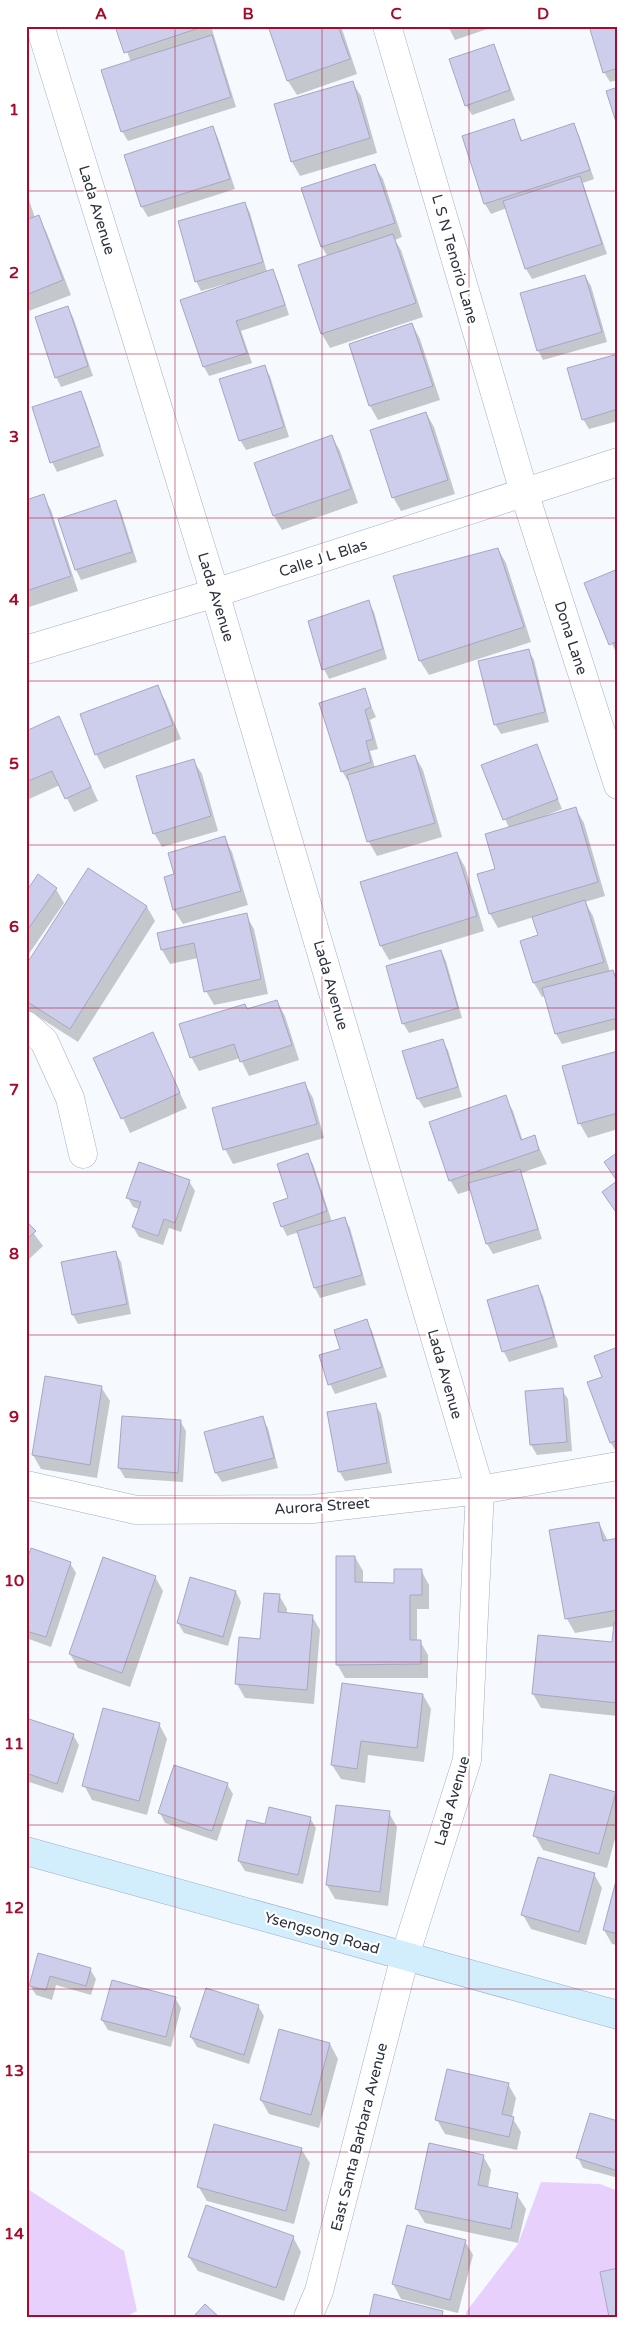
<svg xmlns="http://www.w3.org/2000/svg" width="644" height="2343" font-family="'Varela Round',sans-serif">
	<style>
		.green { fill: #e8d0fd }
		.shadow { fill: #0003 }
		.building { fill: #cdceeb; stroke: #a7a7c3 }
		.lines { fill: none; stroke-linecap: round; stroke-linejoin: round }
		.street-casing { stroke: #a0afc8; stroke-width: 29 }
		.secondary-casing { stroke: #a0afc8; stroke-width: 29 }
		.street { stroke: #fff; stroke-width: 28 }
		.secondary { stroke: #d2edfc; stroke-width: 28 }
		.grid { fill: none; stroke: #a60b2b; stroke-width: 1; stroke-opacity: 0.55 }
		.labels { text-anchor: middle; stroke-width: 4.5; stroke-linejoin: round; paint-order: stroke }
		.street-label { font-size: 15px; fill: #2d333d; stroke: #fff }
		.neatline { fill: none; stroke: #a60b2b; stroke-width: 2 }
		.grid-label { font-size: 16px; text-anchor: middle; font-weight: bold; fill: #a60b2b }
	</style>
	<rect width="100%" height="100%" fill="#f6f9fe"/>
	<g class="green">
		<path d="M541,2182L600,2184L618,2191V2317H466V2312L518,2244Z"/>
		<path d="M26,2188L124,2251L137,2311L126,2317H26Z"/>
	</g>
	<g class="shadow">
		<path d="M117,26H211L236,107L128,141L122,131L131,62Z"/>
		<path d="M269,26H341L357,74L297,95L288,81Z"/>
		<path d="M448,26H496L455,40Z"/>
		<path d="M618,26V80L610,82L604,72Z"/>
		<path d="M494,45L515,100L472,115L466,105Z"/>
		<path d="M352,82L361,96L377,153L300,176L292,162Z"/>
		<path d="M513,120L523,142L574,125L579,135L594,179L583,183L607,254L532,279L526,269L507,208L491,214L485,204L463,137Z"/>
		<path d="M213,128L218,138L235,189L148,217L142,207L126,156Z"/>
		<path d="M374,165L383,179L402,237L395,240L401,250L423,317L330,348L322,334L300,266L328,257L322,247L303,189Z"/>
		<path d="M26,191L35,218L38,217L46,231L71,295L26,312Z"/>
		<path d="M245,203L250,213L267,272L272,271L278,281L289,315L241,331L252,363L209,376L204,367L227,286L226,284L201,291L196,281Z"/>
		<path d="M585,276L591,286L607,342L543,360L538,350Z"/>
		<path d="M68,308L73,317L93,376L61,387L56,377Z"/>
		<path d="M412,324L420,339L440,400L378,420L370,406Z"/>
		<path d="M618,355V421L589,429L583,419Z"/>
		<path d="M264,366L270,376L289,437L246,450L240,440Z"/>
		<path d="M81,393L86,403L104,456L57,472L52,462Z"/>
		<path d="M426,413L434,427L455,494L401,511L393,497Z"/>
		<path d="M332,437L340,451L358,503L282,530L274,516Z"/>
		<path d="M43,495L51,510L78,591L26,608V501Z"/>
		<path d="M116,502L121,512L137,562L81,580L76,570L60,520Z"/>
		<path d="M498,549L506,563L531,642L429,675L420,661L395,577Z"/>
		<path d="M618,570V657L585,584Z"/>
		<path d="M368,602L374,612L387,659L329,679L324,669Z"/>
		<path d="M528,650L534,660L549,722L501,734L495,724Z"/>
		<path d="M157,686L165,700L181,739L104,769L96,754Z"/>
		<path d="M364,690L376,717L370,720L378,749L370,751L375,768L415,756L423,770L442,837L377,856L369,842L350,780L348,781L342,771Z"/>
		<path d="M59,718L98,801L74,812L60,785L27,800L26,798V733Z"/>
		<path d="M536,745L562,809L547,815L548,817L576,809L584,823L605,896L585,902L593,916L610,972L613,971L618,980V1029L562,1044L556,1034L546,996L542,997L534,983L522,942L539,936L534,917L498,928L490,914L497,870L509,828L483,766Z"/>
		<path d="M193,760L202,774L218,831L162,847L154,833Z"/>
		<path d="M224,838L232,852L248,905L183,924L174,910L165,878L176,875Z"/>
		<path d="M457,853L465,867L484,931L389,960L381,946Z"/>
		<path d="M88,870L147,907L155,921L78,1042L26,1009V968Z"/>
		<path d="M56,889L64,903L26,958V895Z"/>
		<path d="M246,915L254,929L268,994L214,1005L206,991L198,958L170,964L162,950Z"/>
		<path d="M441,951L446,961L462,1018L409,1033L403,1023Z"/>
		<path d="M277,1001L285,1016L299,1060L249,1076L240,1058L199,1071L191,1057L247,1010Z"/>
		<path d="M152,1034L187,1108L130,1133L95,1059Z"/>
		<path d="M442,1040L448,1050L462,1097L424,1108L418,1099L404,1052Z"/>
		<path d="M618,1052V1129L588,1138L580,1124L564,1067Z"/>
		<path d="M305,1084L313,1098L324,1138L233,1164L225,1149Z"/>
		<path d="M505,1097L513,1111L523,1141L534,1137L547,1164L521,1173L542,1239L493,1254L487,1244L471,1190L458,1194L450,1180Z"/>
		<path d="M307,1155L313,1164L332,1222L345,1219L350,1228L366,1285L320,1298L315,1288L299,1232L287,1236L282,1226Z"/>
		<path d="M189,1181L195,1191L181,1232L169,1228L163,1245L139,1237L133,1227L139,1209L133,1207L128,1198Z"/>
		<path d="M26,1223L43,1246L26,1262Z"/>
		<path d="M115,1252L121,1262L131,1314L78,1324L73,1315Z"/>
		<path d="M538,1286L543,1296L558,1347L509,1362L504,1352L488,1301Z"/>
		<path d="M366,1321L372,1331L387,1377L335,1394L330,1384Z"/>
		<path d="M618,1349V1455L611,1443L604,1377Z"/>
		<path d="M101,1387L110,1401L97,1478L41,1469L33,1455Z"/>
		<path d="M562,1390L568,1399L572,1451L537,1455L531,1445Z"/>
		<path d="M375,1404L381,1414L392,1473L345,1481L339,1471Z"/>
		<path d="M262,1418L268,1428L278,1468L222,1482L216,1473Z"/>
		<path d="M180,1421L186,1431L183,1482L125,1478L119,1468Z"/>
		<path d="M599,1523L608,1541L618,1540V1716L541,1708L533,1694L539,1636L613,1644L615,1626L575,1633L567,1619L551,1531Z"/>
		<path d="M355,1557L363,1571V1584H395L421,1570L429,1585V1609H417V1641H420L428,1655V1678H345L337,1664Z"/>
		<path d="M70,1563L76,1573L51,1647L26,1638V1566Z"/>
		<path d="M155,1577L163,1591L130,1687L78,1668L70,1654Z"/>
		<path d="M236,1592L241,1602L228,1646L184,1633L178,1623Z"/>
		<path d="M279,1595L287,1609V1614L312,1616L320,1630L314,1704L245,1698L237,1684L240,1638L261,1640Z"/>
		<path d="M343,1685L423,1695L431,1709L424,1762L368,1755L365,1783L341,1779L332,1765Z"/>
		<path d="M26,1719L73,1735L79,1745L63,1793L26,1781Z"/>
		<path d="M159,1724L167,1739L147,1815L92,1800L84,1785Z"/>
		<path d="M227,1784L233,1794L217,1841L165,1823L160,1813Z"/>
		<path d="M615,1793L618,1798V1828L607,1868L543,1850L535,1836Z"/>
		<path d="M389,1813L397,1827L388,1906L335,1899L327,1885Z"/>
		<path d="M310,1818L316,1828L303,1884L245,1871L239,1861L266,1826Z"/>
		<path d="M594,1874L602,1888L586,1945L531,1929L523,1915Z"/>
		<path d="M618,1880V1945L612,1944L604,1930Z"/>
		<path d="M39,1954L90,1969L96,1979L91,1995L56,1985L52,2000L36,1995L30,1985Z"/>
		<path d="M175,1998L181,2008L171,2047L108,2030L102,2020Z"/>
		<path d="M258,2006L264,2016L249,2064L197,2047L191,2037Z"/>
		<path d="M330,2044L338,2059L319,2128L269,2114L261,2100Z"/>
		<path d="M508,2084L516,2098L512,2117L521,2132L517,2150L445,2134L437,2120Z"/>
		<path d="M618,2122V2178L583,2168L578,2158Z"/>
		<path d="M301,2149L310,2163L294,2224L207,2201L198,2186Z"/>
		<path d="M483,2156L491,2170L488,2188L517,2195L526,2209L518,2243L425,2223L416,2208Z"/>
		<path d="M293,2237L301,2252L284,2301L198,2271L189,2257Z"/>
		<path d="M465,2241L473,2255L458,2313L401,2299L393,2284Z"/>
	</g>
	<g class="building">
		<path d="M115,26H205L124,53Z"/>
		<path d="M268,26H338L350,59L287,81Z"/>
		<path d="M589,26H618V68L603,73Z"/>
		<path d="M212,35L231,97L121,132L101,70Z"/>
		<path d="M494,44L510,90L465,106L449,59Z"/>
		<path d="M353,81L370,138L291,162L274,104Z"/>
		<path d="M618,87V128L606,91Z"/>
		<path d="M514,119L521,141L574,123L590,170L484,204L462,136Z"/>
		<path d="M213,126L230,179L141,207L124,155Z"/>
		<path d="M375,164L395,223L321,247L301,188Z"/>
		<path d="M580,176L602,244L525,269L503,201Z"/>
		<path d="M245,202L263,262L195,282L178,221Z"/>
		<path d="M39,215L63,280L26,295V220Z"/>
		<path d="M393,234L416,303L321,334L298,265Z"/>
		<path d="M273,269L285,305L236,321L247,353L203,367L180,300Z"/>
		<path d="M585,275L602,332L537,351L520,293Z"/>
		<path d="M68,306L88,366L55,378L35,317Z"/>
		<path d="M412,323L433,386L369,406L349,344Z"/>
		<path d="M618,354V409L582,420L567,368Z"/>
		<path d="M265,365L284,427L239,441L219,379Z"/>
		<path d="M81,391L100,446L50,463L32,407Z"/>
		<path d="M426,412L448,480L392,498L370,430Z"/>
		<path d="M332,435L351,489L273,516L254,463Z"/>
		<path d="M44,494L71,576L26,591V500Z"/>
		<path d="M116,500L132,552L75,570L58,519Z"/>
		<path d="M498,548L524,627L419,661L393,576Z"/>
		<path d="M618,569V641L609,645L584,583Z"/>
		<path d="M369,600L383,649L322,670L308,621Z"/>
		<path d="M529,649L545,712L494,725L478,661Z"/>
		<path d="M158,685L173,725L95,755L80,714Z"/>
		<path d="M365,688L371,707L365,710L373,739L366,741L371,762L341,772L319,703Z"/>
		<path d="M59,716L91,787L65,799L52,771L26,782V731Z"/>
		<path d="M537,744L558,799L503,820L481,765Z"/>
		<path d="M415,755L435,823L367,842L347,775Z"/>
		<path d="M194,759L211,816L153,834L136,776Z"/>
		<path d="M576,807L598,882L489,914L477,874L495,869L485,834Z"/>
		<path d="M225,836L241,891L173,910L164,877L174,874L168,853Z"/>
		<path d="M457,852L477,916L380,946L360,882Z"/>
		<path d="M88,868L147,906L70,1029L26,1001V965Z"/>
		<path d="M38,874L57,888L26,932V892Z"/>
		<path d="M585,900L604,962L533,983L520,941L538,935L532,917Z"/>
		<path d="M247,913L261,979L204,992L194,943L161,950L157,933Z"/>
		<path d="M441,950L458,1008L402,1024L386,966Z"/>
		<path d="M613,970L618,987V1018L555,1034L542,988Z"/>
		<path d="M277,1000L292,1045L240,1062L234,1044L190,1058L179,1024L245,1004L247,1009Z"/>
		<path d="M153,1032L180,1093L121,1119L93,1058Z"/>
		<path d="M443,1039L458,1087L417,1099L402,1051Z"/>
		<path d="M618,1051V1113L578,1124L562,1066Z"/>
		<path d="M305,1082L317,1124L223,1150L212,1108Z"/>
		<path d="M506,1095L521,1140L535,1135L539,1150L449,1181L429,1122Z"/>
		<path d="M618,1152V1215L602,1192L617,1181L604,1162Z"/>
		<path d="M308,1153L327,1211L281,1227L273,1203L288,1198L277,1164Z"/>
		<path d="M139,1162L190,1180L175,1223L164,1219L158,1236L132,1227L141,1202L126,1198Z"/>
		<path d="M520,1169L538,1229L486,1244L468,1183Z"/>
		<path d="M345,1217L362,1275L314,1288L297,1231Z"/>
		<path d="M26,1221L36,1231L26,1240Z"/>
		<path d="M116,1251L127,1304L72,1315L61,1262Z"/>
		<path d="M538,1285L554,1337L502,1352L487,1300Z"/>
		<path d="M367,1319L382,1367L328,1385L319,1355L340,1349L334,1330Z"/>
		<path d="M618,1347V1440L610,1443L587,1382L602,1377L594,1356Z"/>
		<path d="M45,1376L102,1386L90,1465L32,1455Z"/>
		<path d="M563,1388L567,1442L530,1445L525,1391Z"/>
		<path d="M376,1403L387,1463L338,1472L327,1412Z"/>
		<path d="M122,1416L181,1420L178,1473L118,1468Z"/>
		<path d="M263,1416L274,1458L215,1473L204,1432Z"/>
		<path d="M599,1522L603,1541L618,1538V1610L565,1619L549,1530Z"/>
		<path d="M31,1548L71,1562L46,1637L26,1631V1562Z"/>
		<path d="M336,1556H355V1582L394,1583V1569H422V1595H410V1640H421V1664L336,1665Z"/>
		<path d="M103,1557L156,1576L122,1673L69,1654Z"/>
		<path d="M190,1577L236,1591L223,1637L177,1623Z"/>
		<path d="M264,1593L280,1594L278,1612L313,1615L307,1690L235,1684L239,1637L260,1639Z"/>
		<path d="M614,1622H618V1703L532,1694L538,1635L612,1642Z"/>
		<path d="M342,1683L423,1694L417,1748L361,1741L357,1769L331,1765Z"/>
		<path d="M103,1708L160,1723L139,1801L82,1786Z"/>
		<path d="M26,1718L74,1734L57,1784L26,1773Z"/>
		<path d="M174,1765L228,1783L212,1831L158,1813Z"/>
		<path d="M550,1774L616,1792L599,1854L533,1836Z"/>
		<path d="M336,1805L390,1811L380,1892L326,1885Z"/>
		<path d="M269,1807L311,1817L298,1875L238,1861L247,1820L265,1824Z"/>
		<path d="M538,1857L595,1873L579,1932L521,1915Z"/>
		<path d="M617,1877H618V1934L603,1930Z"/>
		<path d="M38,1953L91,1968L86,1986L50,1976L46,1990L29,1986Z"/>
		<path d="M112,1980L176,1997L166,2037L101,2020Z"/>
		<path d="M206,1988L259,2005L244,2055L190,2037Z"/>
		<path d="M279,2029L330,2043L311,2115L260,2100Z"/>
		<path d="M447,2069L509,2083L502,2114L514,2117L509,2137L435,2120Z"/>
		<path d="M590,2113L618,2121V2171L576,2158Z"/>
		<path d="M214,2124L302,2148L286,2211L197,2187Z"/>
		<path d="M429,2143L484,2155L478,2185L518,2193L511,2229L415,2209Z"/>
		<path d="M206,2205L294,2236L276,2288L188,2257Z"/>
		<path d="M407,2225L466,2240L450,2300L392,2284Z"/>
		<path d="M618,2268V2317H609L600,2272Z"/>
		<path d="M374,2294L443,2311L442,2317H369Z"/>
		<path d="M205,2304L219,2317H193Z"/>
	</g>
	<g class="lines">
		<defs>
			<g id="street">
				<path d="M40,26L215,593L480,1490L467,1760L405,1956L319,2291L308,2317"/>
				<path d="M387,26L524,492L618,785"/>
				<path d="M26,650L215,593L618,462"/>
				<path d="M26,1025L44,1041L70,1098L83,1154"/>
				<path d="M26,1485L136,1510L313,1509L480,1490L618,1466"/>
			</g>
			<path id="secondary" d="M26,1851L618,2015"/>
		</defs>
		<use href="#street" class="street-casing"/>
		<use href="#secondary" class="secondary-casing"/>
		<use href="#street" class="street"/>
		<use href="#secondary" class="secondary"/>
	</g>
	<path class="grid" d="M175,26V2317M322,26V2317M469,26V2317M26,191H618M26,354H618M26,518H618M26,681H618M26,845H618M26,1008H618M26,1172H618M26,1335H618M26,1498H618M26,1662H618M26,1825H618M26,1989H618M26,2152H618"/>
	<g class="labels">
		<g class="street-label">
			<text transform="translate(97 210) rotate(73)" y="5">Lada Avenue</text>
			<text transform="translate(455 259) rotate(74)" y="5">L S N Tenorio Lane</text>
			<text transform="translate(323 558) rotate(-18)" y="5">Calle J L Blas</text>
			<text transform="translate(216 597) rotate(73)" y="5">Lada Avenue</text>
			<text transform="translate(571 638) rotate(72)" y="5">Dona Lane</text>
			<text transform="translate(331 985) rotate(74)" y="5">Lada Avenue</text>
			<text transform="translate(445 1374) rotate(74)" y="5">Lada Avenue</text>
			<text transform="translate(322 1506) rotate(-4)" y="5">Aurora Street</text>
			<text transform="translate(452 1801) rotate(-74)" y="5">Lada Avenue</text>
			<text transform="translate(322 1933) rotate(16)" y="5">Ysengsong Road</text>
			<text transform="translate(359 2137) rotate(-76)" y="5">East Santa Barbara Avenue</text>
		</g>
	</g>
	<rect width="644" height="2343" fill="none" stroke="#ffffff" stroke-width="55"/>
	<rect x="28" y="28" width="588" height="2288" class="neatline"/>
	<g class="grid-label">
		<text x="101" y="19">A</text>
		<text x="248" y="19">B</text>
		<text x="396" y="19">C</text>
		<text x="543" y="19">D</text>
		<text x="14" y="115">1</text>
		<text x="14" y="278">2</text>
		<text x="14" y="442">3</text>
		<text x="14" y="605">4</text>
		<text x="14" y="769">5</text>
		<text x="14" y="932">6</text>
		<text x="14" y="1095">7</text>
		<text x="14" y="1259">8</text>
		<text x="14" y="1422">9</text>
		<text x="14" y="1586">10</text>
		<text x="14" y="1749">11</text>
		<text x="14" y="1913">12</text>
		<text x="14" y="2076">13</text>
		<text x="14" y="2239">14</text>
	</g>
</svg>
